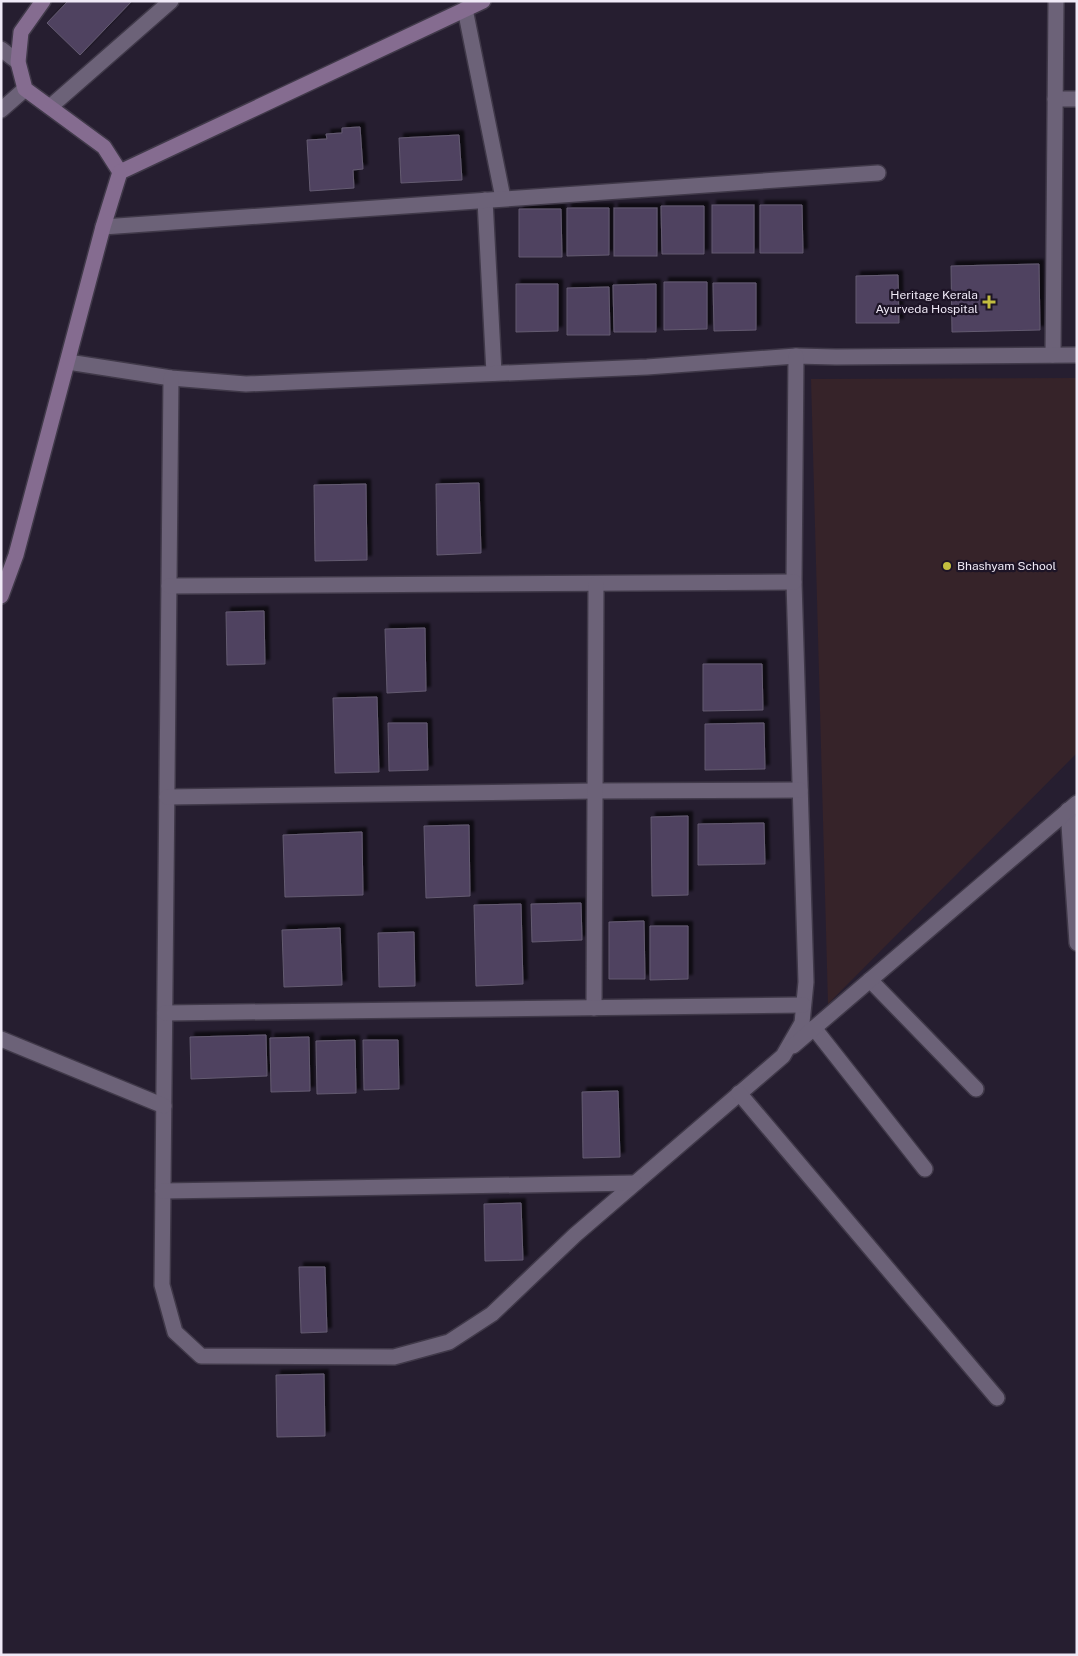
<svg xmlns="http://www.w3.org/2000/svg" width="1078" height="1656" font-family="'Public Sans',sans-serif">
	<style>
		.education { fill: #362329 }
		.building { fill: #4f4260; stroke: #645b71; filter: url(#shadow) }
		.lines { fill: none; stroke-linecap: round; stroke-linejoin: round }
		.street-casing { stroke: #403949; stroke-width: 18 }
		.secondary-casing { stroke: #403949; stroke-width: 18 }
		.street { stroke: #6c6278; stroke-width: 15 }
		.secondary { stroke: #856c90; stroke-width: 15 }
		.poi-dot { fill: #c2bd3f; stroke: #1d1426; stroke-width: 2 }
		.labels { text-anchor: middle; stroke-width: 4.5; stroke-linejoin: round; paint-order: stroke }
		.poi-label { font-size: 12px; fill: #f0eaf7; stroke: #1d1426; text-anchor: end }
	</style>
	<defs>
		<filter id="shadow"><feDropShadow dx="4.5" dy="-4.5" stdDeviation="1" flood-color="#0009"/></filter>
	</defs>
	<rect width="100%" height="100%" fill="#261e30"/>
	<path class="education" d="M1077,378V753L828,1004L811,379Z"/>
	<g class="building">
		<path d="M68,1H132L80,55L47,23Z"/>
		<path d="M360,127L363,169L353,170L354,188L310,191L307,140L327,139L326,134L342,133V128Z"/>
		<path d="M459,135L462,180L401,183L399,138Z"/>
		<rect x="712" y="205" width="42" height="48"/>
		<path d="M760,205H802L803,253H760Z"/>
		<path d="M661,206H704V254H662Z"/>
		<path d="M567,208H609V255L567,256Z"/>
		<rect x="614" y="208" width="43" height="48"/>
		<path d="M519,209H561L562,257H519Z"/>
		<path d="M1039,264L1040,330L952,332L951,266Z"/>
		<path d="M898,275L899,323H856V276Z"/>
		<path d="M664,282H707V329L664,330Z"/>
		<path d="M713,283H756V330L714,331Z"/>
		<path d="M516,284H558V331L516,332Z"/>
		<path d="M656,284V332H614L613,285Z"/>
		<path d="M609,287L610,335H567V288Z"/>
		<path d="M479,483L481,553L437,555L436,484Z"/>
		<path d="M366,484L367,560L315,561L314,485Z"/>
		<path d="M264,611L265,664L227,665L226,612Z"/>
		<path d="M425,628L426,691L387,693L385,629Z"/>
		<path d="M703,664H762L763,710L703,711Z"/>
		<path d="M377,697L379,772L335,773L333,698Z"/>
		<path d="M388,723H427L428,770L389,771Z"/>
		<path d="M764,723L765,769L705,770V724Z"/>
		<path d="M688,816V895L652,896L651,817Z"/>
		<path d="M764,823L765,864L698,865V824Z"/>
		<path d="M469,825L470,896L426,898L424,826Z"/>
		<path d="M362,832L363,895L285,897L283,835Z"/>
		<path d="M581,903L582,940L532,942L531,904Z"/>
		<path d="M521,904L523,984L476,986L474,905Z"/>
		<path d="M644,921L645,979H609V922Z"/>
		<path d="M650,926H688V979L650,980Z"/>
		<path d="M340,928L342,985L284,987L282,930Z"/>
		<path d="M414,932L415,986L379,987L378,933Z"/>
		<path d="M266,1035L267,1076L191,1079L190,1037Z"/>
		<path d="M309,1037L310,1091L271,1092L270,1038Z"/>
		<path d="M355,1040L356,1093L317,1094L316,1041Z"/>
		<path d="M363,1040H398L399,1089L364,1090Z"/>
		<path d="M618,1091L620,1157L583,1158L582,1092Z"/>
		<path d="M521,1203L523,1260L485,1261L484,1204Z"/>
		<path d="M299,1267H325L327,1332L301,1333Z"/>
		<path d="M324,1374L325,1436L277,1437L276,1375Z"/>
	</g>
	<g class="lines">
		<defs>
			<g id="street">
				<path d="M465,9L503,198"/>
				<path d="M1,49L18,62"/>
				<path d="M1055,99H1077"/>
				<path d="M50,107L171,1"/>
				<path d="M1,110L25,89"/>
				<path d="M485,200L494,373"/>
				<path d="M103,227L878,173"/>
				<path d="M1053,355L1056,1"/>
				<path d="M68,362L171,378L246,384L647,367L796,356L836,357L1077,355"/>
				<path d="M171,378L162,1285L175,1332L201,1356L394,1357L449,1342L492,1314L575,1235L783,1056L802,1023L806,982L794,582L796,356"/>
				<path d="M169,586L794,582"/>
				<path d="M167,797L595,791L800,790"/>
				<path d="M1068,810L1077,943"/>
				<path d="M870,980L976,1089"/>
				<path d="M594,1008L596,584"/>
				<path d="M165,1013L803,1005"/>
				<path d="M814,1028L925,1169"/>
				<path d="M1,1039L164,1106"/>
				<path d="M793,1046L1077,803"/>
				<path d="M739,1093L997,1398"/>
				<path d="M163,1191L635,1183"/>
			</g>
			<g id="secondary">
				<path d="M43,1L21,32L18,62L25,89L104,147L120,172"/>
				<path d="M1,596L16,555L103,227L120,172L483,1"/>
			</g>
		</defs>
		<use href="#street" class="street-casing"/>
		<use href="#secondary" class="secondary-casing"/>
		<use href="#street" class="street"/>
		<use href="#secondary" class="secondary"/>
	</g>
	<g class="poi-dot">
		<path d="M986.5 294.5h5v5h5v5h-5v5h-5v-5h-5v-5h5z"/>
		<circle cx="947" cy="566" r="5"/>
	</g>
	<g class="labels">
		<g class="poi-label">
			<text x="978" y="299">Heritage Kerala<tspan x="978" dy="14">Ayurveda Hospital</tspan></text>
			<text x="957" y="570" text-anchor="start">Bhashyam School</text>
		</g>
	</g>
	<rect width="1078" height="1656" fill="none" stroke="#f0eaf7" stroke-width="5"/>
</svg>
